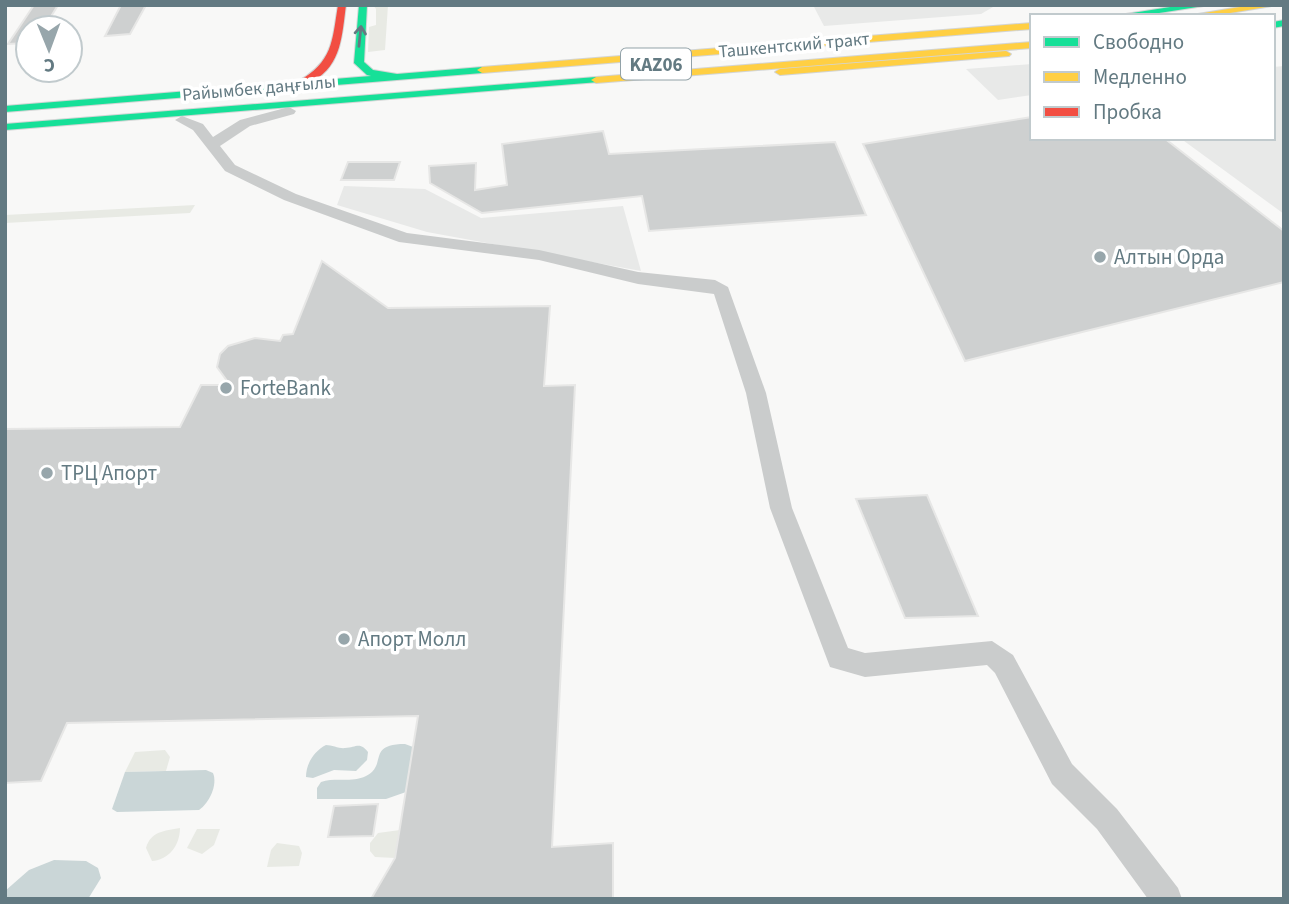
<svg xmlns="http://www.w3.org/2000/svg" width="1289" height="904" font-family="'Source Sans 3',sans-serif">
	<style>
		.built { fill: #e8e9e8 }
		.green { fill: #e8eae4 }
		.water { fill: #cad6d7 }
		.building { fill: #ced0d0; stroke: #e7e7e6; stroke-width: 2 }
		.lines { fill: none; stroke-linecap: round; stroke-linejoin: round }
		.fast-casing { stroke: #d3d5d5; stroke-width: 2 }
		.slow-casing { stroke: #d3d5d5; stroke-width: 2 }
		.jam-casing { stroke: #d3d5d5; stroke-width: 2 }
		.street { fill: #cacccc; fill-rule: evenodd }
		.fast { fill: #16e098; fill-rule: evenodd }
		.slow { fill: #ffcf43; fill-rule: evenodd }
		.jam { fill: #f24e42; fill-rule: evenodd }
		.oneway { stroke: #637a82 }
		.poi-dot { fill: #97a6ab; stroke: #fff; stroke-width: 2.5 }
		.labels { text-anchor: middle; stroke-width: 7; stroke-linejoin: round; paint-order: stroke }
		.far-street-label { font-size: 18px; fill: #637a82; stroke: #fff }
		.shield { fill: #fff; stroke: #92a2a8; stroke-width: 2 }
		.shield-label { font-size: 19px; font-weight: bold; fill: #637a82 }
		.poi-label { font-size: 21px; fill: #637a82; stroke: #fff; text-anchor: start }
	</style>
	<rect width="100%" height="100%" fill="#f8f8f7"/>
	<g class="built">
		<path d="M813,5H1014L993,7L981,14L824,26Z"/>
		<path d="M1032,64V95L998,100L966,69Z"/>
		<path d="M1284,66V214L1180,138H1273V67Z"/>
		<path d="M344,186L425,189L481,218L623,206L641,271L427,232L337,205Z"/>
	</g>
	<g class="green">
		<path d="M373,5H388L385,50L368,52L369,27L376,25V9Z"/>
		<path d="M195,205L190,213L5,223V215Z"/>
		<path d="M165,750L170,757L166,771L125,772L135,752Z"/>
		<path d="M180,828C180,845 169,860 152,861L146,848C151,831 164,831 180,828Z"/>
		<path d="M197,829H220L214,845L202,854L187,848Z"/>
		<path d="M400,830L395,858L375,857L370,851V843L378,833Z"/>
		<path d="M277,843L299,846L302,853L299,866L267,867L271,850Z"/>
	</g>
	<g class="water">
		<path d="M405,744L413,747L406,792L386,799H317V788L321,782C335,777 352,783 366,776C388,765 366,744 405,744Z"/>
		<path d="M326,745C332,745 340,749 345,748C356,748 359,741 368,752L367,760L356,771L334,770L313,778L306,777C306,764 314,751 326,745Z"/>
		<path d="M206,770L213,773C218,785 209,803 199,810L117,812L112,809L125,772Z"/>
		<path d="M54,860L86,861L98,868L101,878L88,899H5V891L29,870Z"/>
	</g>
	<g class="building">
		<path d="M34,5H58L44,28H28V43L8,44Z"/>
		<path d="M121,5H146L130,34L105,36Z"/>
		<path d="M1032,117V138H1164L1284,231V282L965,361L863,144Z"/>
		<path d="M603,131L609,154L835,142L866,215L649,231L642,196L482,213L430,183L429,166L476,163L475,190L507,185L502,144Z"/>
		<path d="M348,162H400L394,180H341Z"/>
		<path d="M322,261L388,308L550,306L544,386L575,385L552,847L613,843V899H371L395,858L418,716L67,723L41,781L5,783V429L180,427L201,385H230L217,367L220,354L228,346L255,338L280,341L283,335L293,334Z"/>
		<path d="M927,495L978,616L905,618L856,499Z"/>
		<path d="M378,804L373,836L328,837L334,806Z"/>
	</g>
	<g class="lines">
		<defs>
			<g id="fast">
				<path d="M359,5H367L364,62L373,70L397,74L482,67L487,70L482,73L5,112V106L371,76L367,75L354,63Z"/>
				<path d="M1183,5H1210L1140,16H1113Z"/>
				<path d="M1284,20V26L1273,28V22Z"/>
				<path d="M596,77L599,78V82L5,130V124Z"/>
			</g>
			<g id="slow">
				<path d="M1252,5H1278L1212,16H1186Z"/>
				<path d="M1032,23V29L482,73L477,70L482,67Z"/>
				<path d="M1032,42V48L596,83L591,80L596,77Z"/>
				<path d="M1006,51L1011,54L1009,56L780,75L775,72L780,69Z"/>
			</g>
			<path id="jam" d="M338,5H346C342,34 342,65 313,81C307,85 304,87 297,86V82C333,62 332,42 338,5Z"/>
		</defs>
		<use href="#fast" class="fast-casing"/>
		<use href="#slow" class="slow-casing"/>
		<use href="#jam" class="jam-casing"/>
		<path class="street" d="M289,107L296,111L294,114L250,126L220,146L235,165L296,194L407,233L539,250L638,272L715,280L728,287L766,393L792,508L848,648L865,653L992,641L1013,655L1072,764L1117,809L1178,888L1182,899H1148L1097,829L1052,784L995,673L987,665L865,677L830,667L770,508L746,393L714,294L638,284L539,260L399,242L284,200L225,171L193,130L175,120L182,116L203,124L213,137L240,120Z"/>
		<use href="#fast" class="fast"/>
		<use href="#slow" class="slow"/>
		<use href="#jam" class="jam"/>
	</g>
	<defs><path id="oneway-shaft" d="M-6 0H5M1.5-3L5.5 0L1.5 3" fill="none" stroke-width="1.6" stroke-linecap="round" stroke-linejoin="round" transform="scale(1.75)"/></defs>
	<use class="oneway" href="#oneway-shaft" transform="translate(360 36) rotate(-84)"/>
	<g class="poi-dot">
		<circle cx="1100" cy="257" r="7"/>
		<circle cx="226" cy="388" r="7"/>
		<circle cx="47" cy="473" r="7"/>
		<circle cx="344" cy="639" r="7"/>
	</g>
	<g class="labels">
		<g class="far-street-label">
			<text transform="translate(794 45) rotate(-5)" y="6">Ташкентский тракт</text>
			<text transform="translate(259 88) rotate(-5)" y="6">Райымбек даңғылы</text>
		</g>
		<rect class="shield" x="621" y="48.5" width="70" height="31" rx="5"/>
		<g class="shield-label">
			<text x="656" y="71">KАZ06</text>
		</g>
		<g class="poi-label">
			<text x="1114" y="264">Алтын Орда</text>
			<text x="240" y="395">ForteBank</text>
			<text x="61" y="480">ТРЦ Апорт</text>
			<text x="358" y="646">Апорт Молл</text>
		</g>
	</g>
	<rect width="1289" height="904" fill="none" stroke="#637a82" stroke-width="14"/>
	<rect x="1030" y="14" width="245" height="126" fill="#ffffff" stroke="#c1cacd" stroke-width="2"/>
	<rect x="1044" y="37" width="35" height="10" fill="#16e098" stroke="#c1cacd" stroke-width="2"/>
	<text x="1093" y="49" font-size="21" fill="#637a82">Свободно</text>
	<rect x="1044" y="72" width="35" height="10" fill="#ffcf43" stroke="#c1cacd" stroke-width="2"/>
	<text x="1093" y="84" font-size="21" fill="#637a82">Медленно</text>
	<rect x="1044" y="107" width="35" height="10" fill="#f24e42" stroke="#c1cacd" stroke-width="2"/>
	<text x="1093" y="119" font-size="21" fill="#637a82">Пробка</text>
	<g transform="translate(49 49) rotate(179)"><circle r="33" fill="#ffffff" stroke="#c1cacd" stroke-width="2"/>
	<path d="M0-5L12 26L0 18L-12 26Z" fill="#97a6ab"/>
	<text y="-10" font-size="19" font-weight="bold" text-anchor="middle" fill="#637a82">С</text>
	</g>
</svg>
